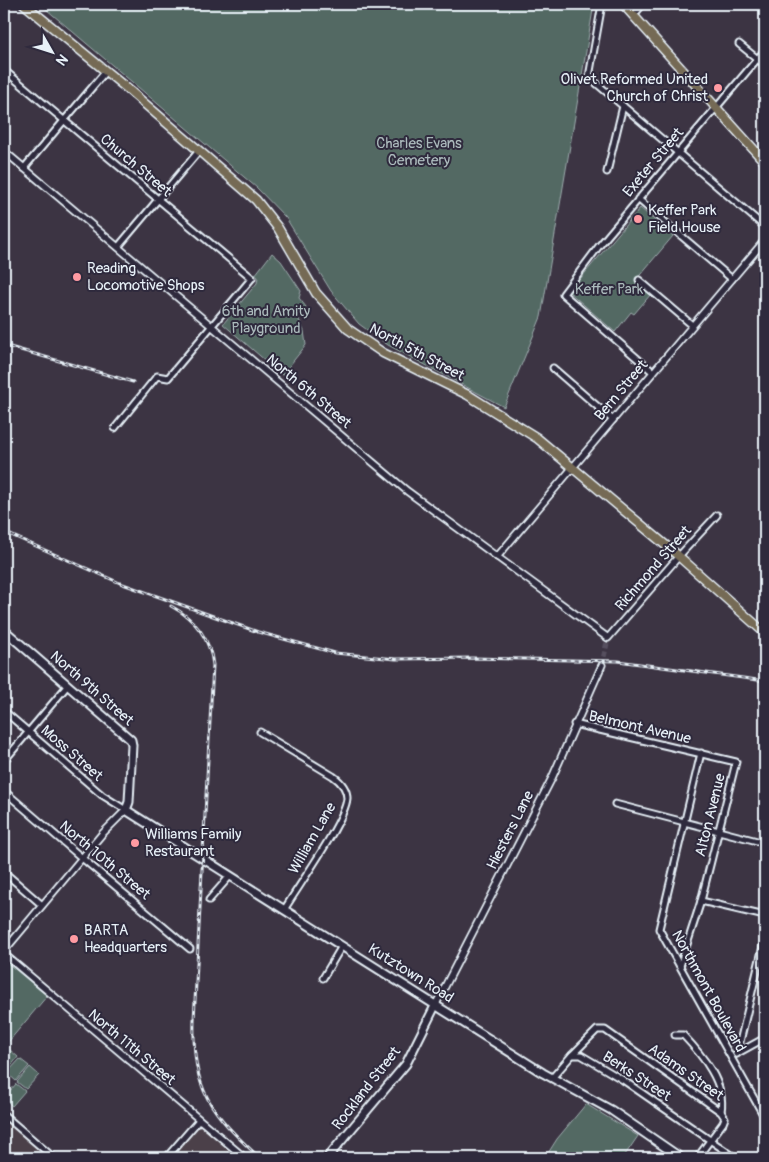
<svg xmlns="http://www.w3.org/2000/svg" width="769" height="1162" font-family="Pangolin,sans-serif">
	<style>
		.built { fill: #4b404a }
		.green { fill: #536964; stroke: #9eadae }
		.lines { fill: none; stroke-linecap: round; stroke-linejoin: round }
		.tertiary-tunnel { stroke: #56505e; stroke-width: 5.5; stroke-dasharray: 5.5 3; stroke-linecap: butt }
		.minor-casing { stroke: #e8f1f8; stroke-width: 9 }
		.tertiary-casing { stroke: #e8f1f8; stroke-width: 9 }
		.secondary-casing { stroke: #e8f1f8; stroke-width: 11 }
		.primary-casing { stroke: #e8f1f8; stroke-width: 11 }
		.minor { stroke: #2f2a3d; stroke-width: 5 }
		.tertiary { stroke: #2f2a3d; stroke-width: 5.5 }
		.secondary { stroke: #2f2a3d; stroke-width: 7 }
		.primary { stroke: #746b55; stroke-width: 8 }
		.rail-casing { stroke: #e8f1f8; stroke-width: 3 }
		.rail { stroke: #2f2a3d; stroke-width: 1; stroke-dasharray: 4; stroke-linecap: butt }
		.poi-dot { fill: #ff9aa2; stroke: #2f2a3d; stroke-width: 2 }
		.labels { text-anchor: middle; stroke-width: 4; stroke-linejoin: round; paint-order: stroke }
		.poi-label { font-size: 15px; fill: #e8f1f8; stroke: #2f2a3d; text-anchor: start }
		.park-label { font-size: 15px; fill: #acbbbd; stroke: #2f2a3d }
		.street-label { font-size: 15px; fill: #e8f1f8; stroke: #2f2a3d }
	</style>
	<rect width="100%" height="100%" fill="#3c3443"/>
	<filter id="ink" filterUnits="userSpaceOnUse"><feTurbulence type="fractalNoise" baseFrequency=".02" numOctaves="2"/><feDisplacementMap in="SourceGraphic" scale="10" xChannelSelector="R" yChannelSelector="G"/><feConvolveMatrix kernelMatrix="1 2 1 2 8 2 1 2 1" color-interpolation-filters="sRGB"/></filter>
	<g filter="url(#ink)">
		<g class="built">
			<path d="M4,1115L54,1158H4Z"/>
			<path d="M199,1120L245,1158H166Z"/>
		</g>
		<g class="green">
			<path d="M40,4H594L541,317L504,407L388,345L359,324L331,291L286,218L257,188Z"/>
			<path d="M640,208L673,236L635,281L651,294L634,314L631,312L615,332L569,292Z"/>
			<path d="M272,253L281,261L301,291L299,298L306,307L297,315L304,331L306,345L282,375L223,324L257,283L258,277L255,275Z"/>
			<path d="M4,960L47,996L4,1047Z"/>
			<path d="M10,1050L18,1057L6,1072L4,1057Z"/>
			<path d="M20,1059L29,1066L16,1081L7,1073Z"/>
			<path d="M30,1067L39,1075L26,1089L17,1082Z"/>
			<path d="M16,1084L25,1091L12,1106L4,1098Z"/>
			<path d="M586,1104L638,1136L623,1158H545L557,1139Z"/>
		</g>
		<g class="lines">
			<path class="tertiary-tunnel" d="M602,665L608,638"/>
			<defs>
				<g id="minor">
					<path d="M602,4L589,77L765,227"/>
					<path d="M634,15L643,4"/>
					<path d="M739,44L765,65"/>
					<path d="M4,70L252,278L168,378L157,376L115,428"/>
					<path d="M24,168L106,71"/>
					<path d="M607,172L623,106"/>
					<path d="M638,199L732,279"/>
					<path d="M118,247L198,152"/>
					<path d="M639,280L692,325"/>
					<path d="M553,368L613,420"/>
					<path d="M653,372L563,294L599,246L765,50"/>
					<path d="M679,556L717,515"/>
					<path d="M4,711L102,795L126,810"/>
					<path d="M574,724L736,762L701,901L680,966"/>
					<path d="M260,732L333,776C340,781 347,789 347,798C346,820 297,888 284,910"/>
					<path d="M701,753L659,929L765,1118"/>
					<path d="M4,761L68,685"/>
					<path d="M615,804L765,843"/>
					<path d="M82,858L190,949"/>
					<path d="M4,872L42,905"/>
					<path d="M209,900L230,876"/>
					<path d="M701,901L765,916"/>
					<path d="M323,978L342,946"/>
					<path d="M675,1035H683C702,1055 726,1083 721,1112"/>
					<path d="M736,1054L765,1038"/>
					<path d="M737,1054L765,938"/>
					<path d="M572,1055L597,1030H605L721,1112L725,1118L723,1123L697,1158"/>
					<path d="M552,1078L572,1055H581L623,1080L736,1158"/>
					<path d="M4,1115L54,1158"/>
					<path d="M166,1158L199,1120"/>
				</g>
				<g id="tertiary">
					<path d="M4,151L407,491L608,638L679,556"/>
					<path d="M497,557L765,240"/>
					<path d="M4,791L82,858"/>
					<path d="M4,951L102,834L126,810"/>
					<path d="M4,954L245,1158"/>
					<path d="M436,1004L552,778L602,665"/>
				</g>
				<g id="secondary">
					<path d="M4,630L131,740L132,745L129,802L126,810L543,1073L611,1110L681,1158"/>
					<path d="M327,1158L406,1064L436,1004"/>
				</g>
				<g id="primary">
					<path d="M24,4L130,91L256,200L278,228L316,293L348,329L383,353L468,395L537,438L675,553L765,633"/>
					<path d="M623,4L765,162"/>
				</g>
			</defs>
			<use href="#minor" class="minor-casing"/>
			<use href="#tertiary" class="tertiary-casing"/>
			<use href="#secondary" class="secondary-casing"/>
			<use href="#primary" class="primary-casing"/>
			<use href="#minor" class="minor"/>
			<use href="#tertiary" class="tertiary"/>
			<use href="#secondary" class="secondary"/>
			<use href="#primary" class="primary"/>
			<defs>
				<g id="rail">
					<path d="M10,347L133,382"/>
					<path d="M4,532L120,583L258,632L335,653L396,659L473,658L618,661L765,681"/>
					<path d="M171,606C195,619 210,638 213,665L194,1020C192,1091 211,1113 260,1158"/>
				</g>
			</defs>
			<use href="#rail" class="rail-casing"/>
			<use href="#rail" class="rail"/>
		</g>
	</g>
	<g class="poi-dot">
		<circle cx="718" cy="88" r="5"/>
		<circle cx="638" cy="219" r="5"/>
		<circle cx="77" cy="277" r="5"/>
		<circle cx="135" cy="843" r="5"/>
		<circle cx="74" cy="939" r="5"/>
	</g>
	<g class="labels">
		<g class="poi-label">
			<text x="708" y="84" text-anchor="end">Olivet Reformed United<tspan x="708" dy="17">Church of Christ</tspan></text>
			<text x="648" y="215">Keffer Park<tspan x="648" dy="17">Field House</tspan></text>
			<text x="87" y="273">Reading<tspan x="87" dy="17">Locomotive Shops</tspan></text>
			<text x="145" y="839">Williams Family<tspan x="145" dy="17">Restaurant</tspan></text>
			<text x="84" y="935">BARTA<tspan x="84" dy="17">Headquarters</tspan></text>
		</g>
		<g class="park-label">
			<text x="419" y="148">Charles Evans<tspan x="419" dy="17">Cemetery</tspan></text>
			<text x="609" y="294">Keffer Park</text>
			<text x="266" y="316">6th and Amity<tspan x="266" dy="17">Playground</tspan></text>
		</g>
		<g class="street-label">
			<text transform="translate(653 162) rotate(-50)" y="5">Exeter Street</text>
			<text transform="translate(136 165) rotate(40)" y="5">Church Street</text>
			<text transform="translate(417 352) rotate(28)" y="5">North 5th Street</text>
			<text transform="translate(621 390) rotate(-50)" y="5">Bern Street</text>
			<text transform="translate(309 391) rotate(40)" y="5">North 6th Street</text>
			<text transform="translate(653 568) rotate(-49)" y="5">Richmond Street</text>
			<text transform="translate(92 688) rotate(41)" y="5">North 9th Street</text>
			<text transform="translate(640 727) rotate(13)" y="5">Belmont Avenue</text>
			<text transform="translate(72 753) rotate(41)" y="5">Moss Street</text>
			<text transform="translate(710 815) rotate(-76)" y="5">Alton Avenue</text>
			<text transform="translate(510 830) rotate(-63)" y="5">Hiesters Lane</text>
			<text transform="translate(312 838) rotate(-60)" y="5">William Lane</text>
			<text transform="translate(105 860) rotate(40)" y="5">North 10th Street</text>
			<text transform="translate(411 973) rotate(32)" y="5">Kutztown Road</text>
			<text transform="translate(709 991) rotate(61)" y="5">Northmont Boulevard</text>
			<text transform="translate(132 1047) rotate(40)" y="5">North 11th Street</text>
			<text transform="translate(686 1072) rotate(35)" y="5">Adams Street</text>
			<text transform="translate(637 1076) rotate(33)" y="5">Berks Street</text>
			<text transform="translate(366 1088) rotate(-52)" y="5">Rockland Street</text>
		</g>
	</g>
	<rect width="769" height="1162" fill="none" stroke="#2f2a3d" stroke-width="20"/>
	<rect x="10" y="10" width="749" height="1142" fill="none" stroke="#e8f1f8" stroke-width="2" filter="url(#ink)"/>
	<g transform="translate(52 52) rotate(129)" stroke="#2f2a3d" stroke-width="4" paint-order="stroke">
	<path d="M0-4L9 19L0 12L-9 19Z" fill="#e8f1f8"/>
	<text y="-8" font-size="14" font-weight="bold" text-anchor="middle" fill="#e8f1f8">N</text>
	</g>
</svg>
